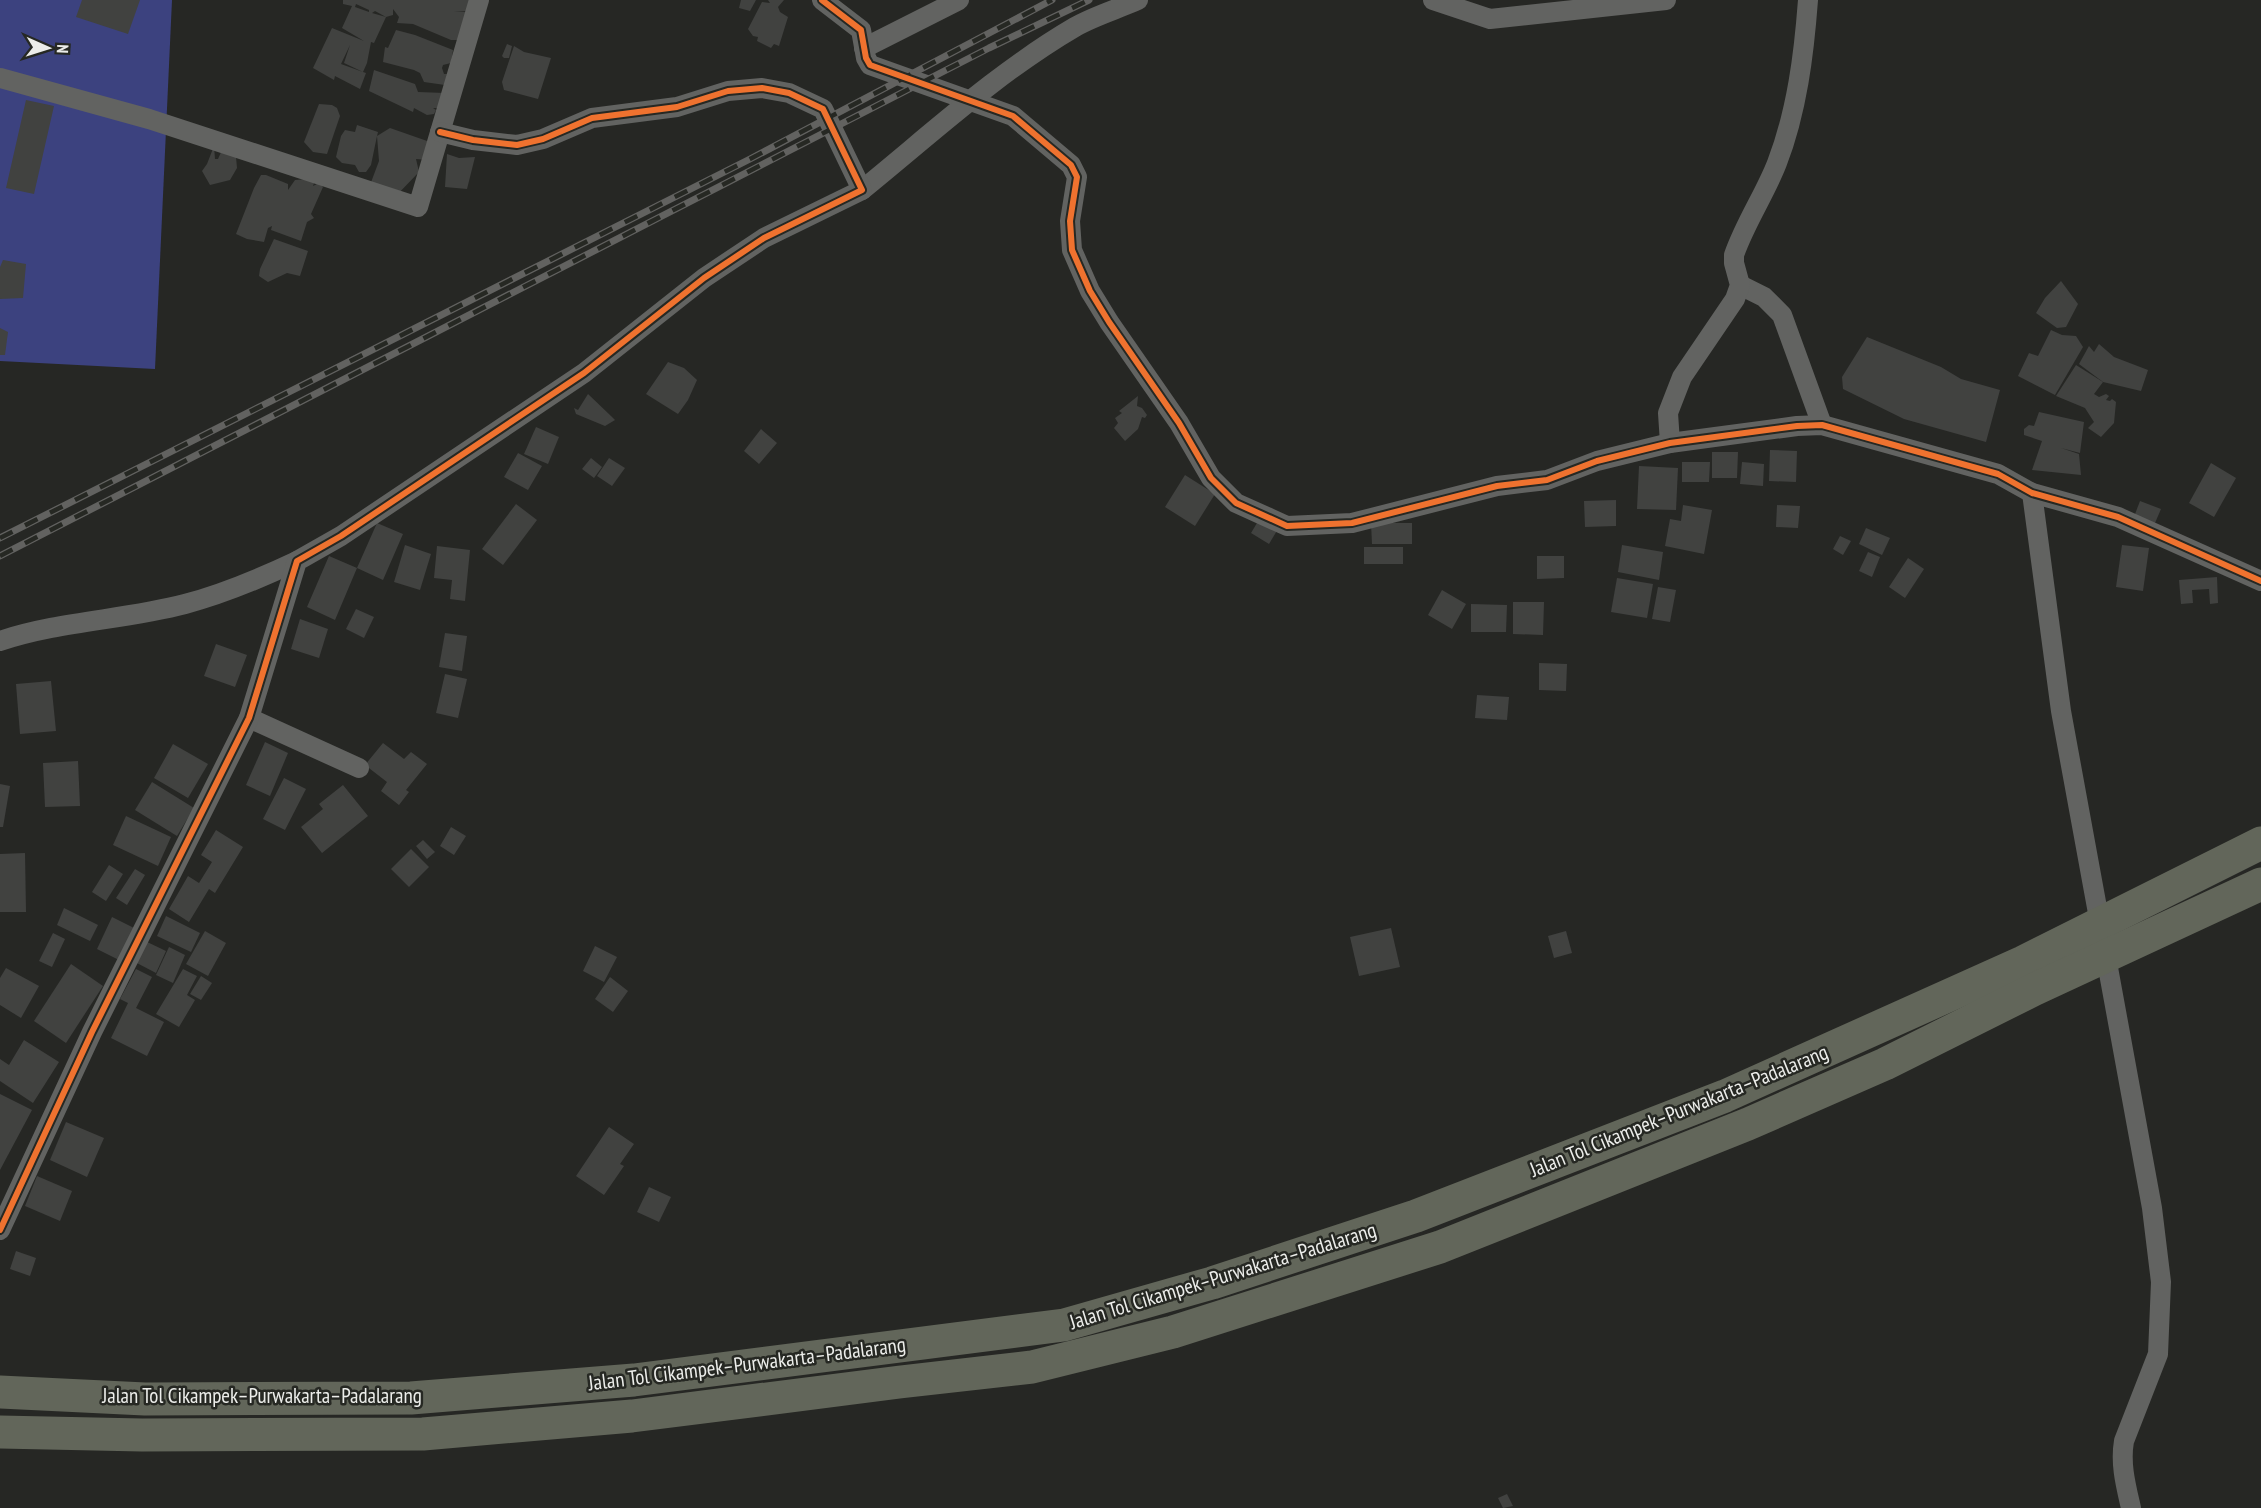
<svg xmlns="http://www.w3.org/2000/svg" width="2261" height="1508" font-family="'PT Sans Narrow',sans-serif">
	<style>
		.forest { fill: #3c427f }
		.building { fill: #414240; fill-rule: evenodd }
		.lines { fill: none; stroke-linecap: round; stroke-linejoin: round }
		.minor { stroke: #626361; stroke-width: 20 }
		.motorway { stroke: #62665a; stroke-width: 33 }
		.rail-casing { stroke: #626260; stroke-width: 7 }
		.rail { stroke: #262823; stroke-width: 4.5; stroke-dasharray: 14; stroke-linecap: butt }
		.cycleway-casing { stroke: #262823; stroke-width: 10 }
		.cycleway { stroke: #ef722f; stroke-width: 6 }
		.labels { text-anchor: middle; stroke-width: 5; stroke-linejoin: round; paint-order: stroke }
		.street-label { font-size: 21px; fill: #ecedea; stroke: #262823 }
	</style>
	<rect width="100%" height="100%" fill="#262724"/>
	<path class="forest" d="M0,0H172L155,369L0,361Z"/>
	<g class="building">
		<path d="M82,0H140L128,34L76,17Z"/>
		<path d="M343,0H472L470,11H454L468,12L458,40H451L413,24L397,23L399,17L393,9V15L386,17L375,11L372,13L386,17L374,43L371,42L367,63L363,72L366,73L360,89L335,76L334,80L313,68L332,28L364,41L342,28L352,6L343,4ZM356,4L369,10V12L355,7ZM350,45L344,63L363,72L341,64Z"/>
		<path d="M741,0H756L750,11L739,8Z"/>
		<path d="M768,0H784L778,7L780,12L788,17L779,46L774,44L771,48L757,41L758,37L753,36L748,29L762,2L770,3Z"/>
		<path d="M396,30L415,35L453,50L451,63L443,65L442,68L444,74H447L445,85L424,82L420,73L414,70L383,62L385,47L388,48Z"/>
		<path d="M507,44L512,46L509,58H504L502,56Z"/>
		<path d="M514,46L524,52L551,58L538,99L504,90L502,82Z"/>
		<path d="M374,70L415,84L418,92L445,93L437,108H433L436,110L434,114L427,115L414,108L413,112L369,91Z"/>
		<path d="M26,100L54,106L34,194L6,188Z"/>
		<path d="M319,104L332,105L337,108L340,116L327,154L313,152L304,142Z"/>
		<path d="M357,125L378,132L377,136L390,128L430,142V160L416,159L419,172L394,198L370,185L379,161L377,136L371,165L366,172H359L355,165L342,163L336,157L341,136L345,130L355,132Z"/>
		<path d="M214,146L215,159H218L222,150L236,157L237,168L230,180L210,185L202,171L207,164Z"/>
		<path d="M447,154L459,158L475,157L467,189L445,187Z"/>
		<path d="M261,175H266L288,184V190L295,180L307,179L314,183L313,186L319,183L323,187L311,214L314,218L307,222L301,241L271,230L272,226L268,228L264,242L247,239L236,234L254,188Z"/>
		<path d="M274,239L308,251L300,276L287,273L268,282L259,276L260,269Z"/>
		<path d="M3,260L26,264L23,298L0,299V267Z"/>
		<path d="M2061,281L2078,304L2066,327L2057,328L2036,313L2045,298Z"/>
		<path d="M0,328L8,332L5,355H0Z"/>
		<path d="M2051,330L2062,335L2076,336L2083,347L2055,395L2018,376L2029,353L2038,356Z"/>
		<path d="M1867,337L1941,367L1961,379L2000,390L1986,442L1904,419L1843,389L1842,377Z"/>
		<path d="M2099,344L2114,357L2148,370L2141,391L2103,382L2079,364L2089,346L2094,352Z"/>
		<path d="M668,362L684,368L697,380L688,400L678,414L646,394Z"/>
		<path d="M2076,365L2103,382L2094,394L2099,397L2106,394L2109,396L2106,400L2110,401L2112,399L2116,402L2114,423L2101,437L2088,428L2094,422L2085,408L2056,396Z"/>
		<path d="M588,394L611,416L615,420L605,426L576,414L574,408L578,410Z"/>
		<path d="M1138,396L1137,406L1142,408L1147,415L1145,418L1142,417L1138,429L1125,441L1114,428L1118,423L1115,418L1122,413L1119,411Z"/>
		<path d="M2039,412L2084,422L2080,453L2061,448L2079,454L2081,475L2032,470L2042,441L2024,435V429L2029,425L2034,426Z"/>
		<path d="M536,427L559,437L548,464L524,454Z"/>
		<path d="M761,429L777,443L759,464L744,451Z"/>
		<path d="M1770,450L1797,451L1796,482L1769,481Z"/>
		<path d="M1712,452H1738L1737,478H1712Z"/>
		<path d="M518,453L542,466L528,490L504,477Z"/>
		<path d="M591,458L602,467L594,478L582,469Z"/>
		<path d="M609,458L625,468L612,486L597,476Z"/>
		<path d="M1682,462H1710L1709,482H1682Z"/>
		<path d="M1742,462L1764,464L1763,486L1740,484Z"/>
		<path d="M2211,463L2236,478L2214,517L2189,503Z"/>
		<path d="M1639,466L1678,468L1676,510L1637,509Z"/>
		<path d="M1185,475L1215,494L1195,526L1165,507Z"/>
		<path d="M1616,500V526L1585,527L1584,501Z"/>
		<path d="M2140,501L2161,509L2152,530L2132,522Z"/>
		<path d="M516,504L537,520L503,565L482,549Z"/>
		<path d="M1683,505L1712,510L1704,554L1665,546L1670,519L1681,521Z"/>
		<path d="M1777,505L1800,506L1798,528L1776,527Z"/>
		<path d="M1260,518L1278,529L1269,544L1251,533Z"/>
		<path d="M377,523L403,534L383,580L357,568L335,620L307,607L329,556L357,568Z"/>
		<path d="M1371,523H1412V544H1372Z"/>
		<path d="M1866,528L1890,538L1882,555L1859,544Z"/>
		<path d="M1840,536L1851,541L1843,555L1833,549Z"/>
		<path d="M405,545L431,554L420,590L394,582Z"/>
		<path d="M1622,545L1663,552L1659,580L1618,572Z"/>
		<path d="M2122,545L2149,548L2143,591L2116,587Z"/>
		<path d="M437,546L470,550L465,601L450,599L452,580L434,578Z"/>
		<rect x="1364" y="547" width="39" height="17"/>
		<path d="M1868,552L1880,557L1872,577L1859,571Z"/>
		<path d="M1537,556H1564V578L1537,579Z"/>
		<path d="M1908,558L1924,569L1905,598L1889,587Z"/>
		<path d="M2217,577L2218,603L2210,604L2209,589L2192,590L2193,603L2181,604L2179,580Z"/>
		<path d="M1617,578L1653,584L1647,618L1611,612Z"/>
		<path d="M1658,587L1676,590L1670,622L1652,619Z"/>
		<path d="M1442,590L1466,604L1452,629L1428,615Z"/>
		<path d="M1513,602H1544L1543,635L1513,634Z"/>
		<path d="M1471,604L1507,605L1506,632H1471Z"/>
		<path d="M356,609L374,617L364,638L346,629Z"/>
		<path d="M300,619L328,629L319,658L291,649Z"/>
		<path d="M445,633L467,636L462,671L439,667Z"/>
		<path d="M216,644L247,655L235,687L204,676Z"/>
		<path d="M1539,663L1567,664L1566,691L1539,690Z"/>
		<path d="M445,674L467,679L458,718L436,713Z"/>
		<path d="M51,681L56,731L20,734L16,684Z"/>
		<path d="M1477,695L1509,697L1507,720L1475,718Z"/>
		<path d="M265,742L288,753L270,796L246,785Z"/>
		<path d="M383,743L404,759L411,752L427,764L406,790L409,792L399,805L381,791L387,782L365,765Z"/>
		<path d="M173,744L208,764L188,798L154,778Z"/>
		<path d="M78,761L80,806L45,807L43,763Z"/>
		<path d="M284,778L306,789L285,830L263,819Z"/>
		<path d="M152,782L194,808L177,836L135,810Z"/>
		<path d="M0,784L10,786L3,827H0Z"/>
		<path d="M343,785L368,816L322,853L301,827L323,809L319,804Z"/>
		<path d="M126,816L171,837L158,866L113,845Z"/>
		<path d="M451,827L466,836L454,855L440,846Z"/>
		<path d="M216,830L243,847L215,893L209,889L189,922L169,909L188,876L199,883L212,862L201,855Z"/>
		<path d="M423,840L435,852L427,859L416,846Z"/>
		<path d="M411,849L429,867L409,887L391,869Z"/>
		<path d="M25,853L26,912H0V854Z"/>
		<path d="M109,865L123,874L106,901L92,892Z"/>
		<path d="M135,869L145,875L127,905L116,898Z"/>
		<path d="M64,908L98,925L90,941L57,925Z"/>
		<path d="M166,916L200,933L191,952L157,936Z"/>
		<path d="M112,917L134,928L119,960L97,949Z"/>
		<path d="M1391,928L1400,967L1359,976L1350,937Z"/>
		<path d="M205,931L226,943L208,976L186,964Z"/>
		<path d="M1566,931L1572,953L1554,958L1548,936Z"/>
		<path d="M53,933L65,939L52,967L39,961Z"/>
		<path d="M143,940L166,951L156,973L133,961Z"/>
		<path d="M595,946L617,957L604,982L583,971Z"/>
		<path d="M169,947L185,955L173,983L156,975Z"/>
		<path d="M71,964L103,986L66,1043L34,1021Z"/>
		<path d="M6,968L39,986L21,1018L0,1005V978Z"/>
		<path d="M136,969L152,977L136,1008L164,1022L147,1056L111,1038L128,1003L120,999Z"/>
		<path d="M183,969L197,976L187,995L195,1000L179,1027L156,1014Z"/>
		<path d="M201,976L212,983L201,1000L190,994Z"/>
		<path d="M610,977L628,991L613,1012L595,999Z"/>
		<path d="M24,1040L59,1062L33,1103L0,1081V1059L9,1065Z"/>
		<path d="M0,1094L32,1110L0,1170Z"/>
		<path d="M66,1122L104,1138L87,1177L50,1160Z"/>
		<path d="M609,1127L634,1144L620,1164L624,1166L604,1195L576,1176Z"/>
		<path d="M37,1176L72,1191L60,1221L25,1206Z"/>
		<path d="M649,1187L671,1197L659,1222L637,1212Z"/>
		<path d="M16,1251L36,1258L30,1276L10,1269Z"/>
		<path d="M1507,1494L1513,1506L1503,1508L1498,1498Z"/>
	</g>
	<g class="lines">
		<g class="minor">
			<path d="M822,0L861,30L866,58L870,65L1013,116L1071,165L1077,177L1070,221L1072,250L1090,291L1109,322L1179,423L1211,478L1236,503L1287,526L1352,523L1497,486L1547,480L1597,461L1670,443L1797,426L1822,425L1998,474L2032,493L2118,517L2261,581"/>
			<path d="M1433,0L1490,19L1666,0"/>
			<path d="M864,48L959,0"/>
			<path d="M0,78L149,119L418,207L479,0"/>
			<path d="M862,190C931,134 998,72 1075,27C1094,16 1118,9 1138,0"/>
			<path d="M1740,285L1764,297L1782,315L1822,425"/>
			<path d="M1670,443L1668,413L1682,377L1735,299L1740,285L1734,263V255C1745,223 1765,194 1777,163C1797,111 1804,54 1808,0"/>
			<path d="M2032,493L2061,711L2152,1208L2161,1282L2158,1354L2124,1441C2120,1464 2126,1486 2131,1508"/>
			<path d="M0,641C60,621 124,620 185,604C223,594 261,578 297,561"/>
			<path d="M249,718L359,768"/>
			<path d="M0,1230L92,1032L249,718L297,561L341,536L584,373L704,278L764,238L862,190L823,109L789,93L762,88L728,91L677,107L592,118L543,139L517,145L473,140L440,132"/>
		</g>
		<g class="motorway">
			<path d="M0,1392L145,1399L411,1398L634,1380L1064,1325L1212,1283L1416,1216L1725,1096L2023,962L2261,843"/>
			<path d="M0,1432L142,1435L423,1434L632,1416L900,1382L1032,1367L1173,1332L1440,1247L1748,1124L1885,1064L2035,989L2261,884"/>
		</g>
		<defs>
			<g id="rail">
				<path d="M0,538L750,159L1052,0"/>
				<path d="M0,556L989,48L1089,0"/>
			</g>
		</defs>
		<use href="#rail" class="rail-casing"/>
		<use href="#rail" class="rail"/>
		<defs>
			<g id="cycleway">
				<path d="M822,0L861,30L866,58L870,65L1013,116L1071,165L1077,177L1070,221L1072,250L1090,291L1109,322L1179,423L1211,478L1236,503L1287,526L1352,523L1497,486L1547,480L1597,461L1670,443L1797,426L1822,425L1998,474L2032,493L2118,517L2261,581"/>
				<path d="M0,1230L92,1032L249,718L297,561L341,536L584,373L704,278L764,238L862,190L823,109L789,93L762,88L728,91L677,107L592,118L543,139L517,145L473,140L440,132"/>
			</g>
		</defs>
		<use href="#cycleway" class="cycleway-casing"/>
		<use href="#cycleway" class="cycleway"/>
	</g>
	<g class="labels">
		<g class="street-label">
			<text transform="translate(1679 1111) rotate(-22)" y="7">Jalan Tol Cikampek–Purwakarta–Padalarang</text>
			<text transform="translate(1223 1276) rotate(-17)" y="7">Jalan Tol Cikampek–Purwakarta–Padalarang</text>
			<text transform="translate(747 1364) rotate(-7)" y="7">Jalan Tol Cikampek–Purwakarta–Padalarang</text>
			<text x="262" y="1403">Jalan Tol Cikampek–Purwakarta–Padalarang</text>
		</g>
	</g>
	<g transform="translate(48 48) rotate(93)" stroke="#262823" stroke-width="4.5" paint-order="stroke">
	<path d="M0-4.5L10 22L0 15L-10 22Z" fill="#ecedea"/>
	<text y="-9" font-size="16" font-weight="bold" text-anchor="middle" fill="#ecedea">N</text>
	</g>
</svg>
